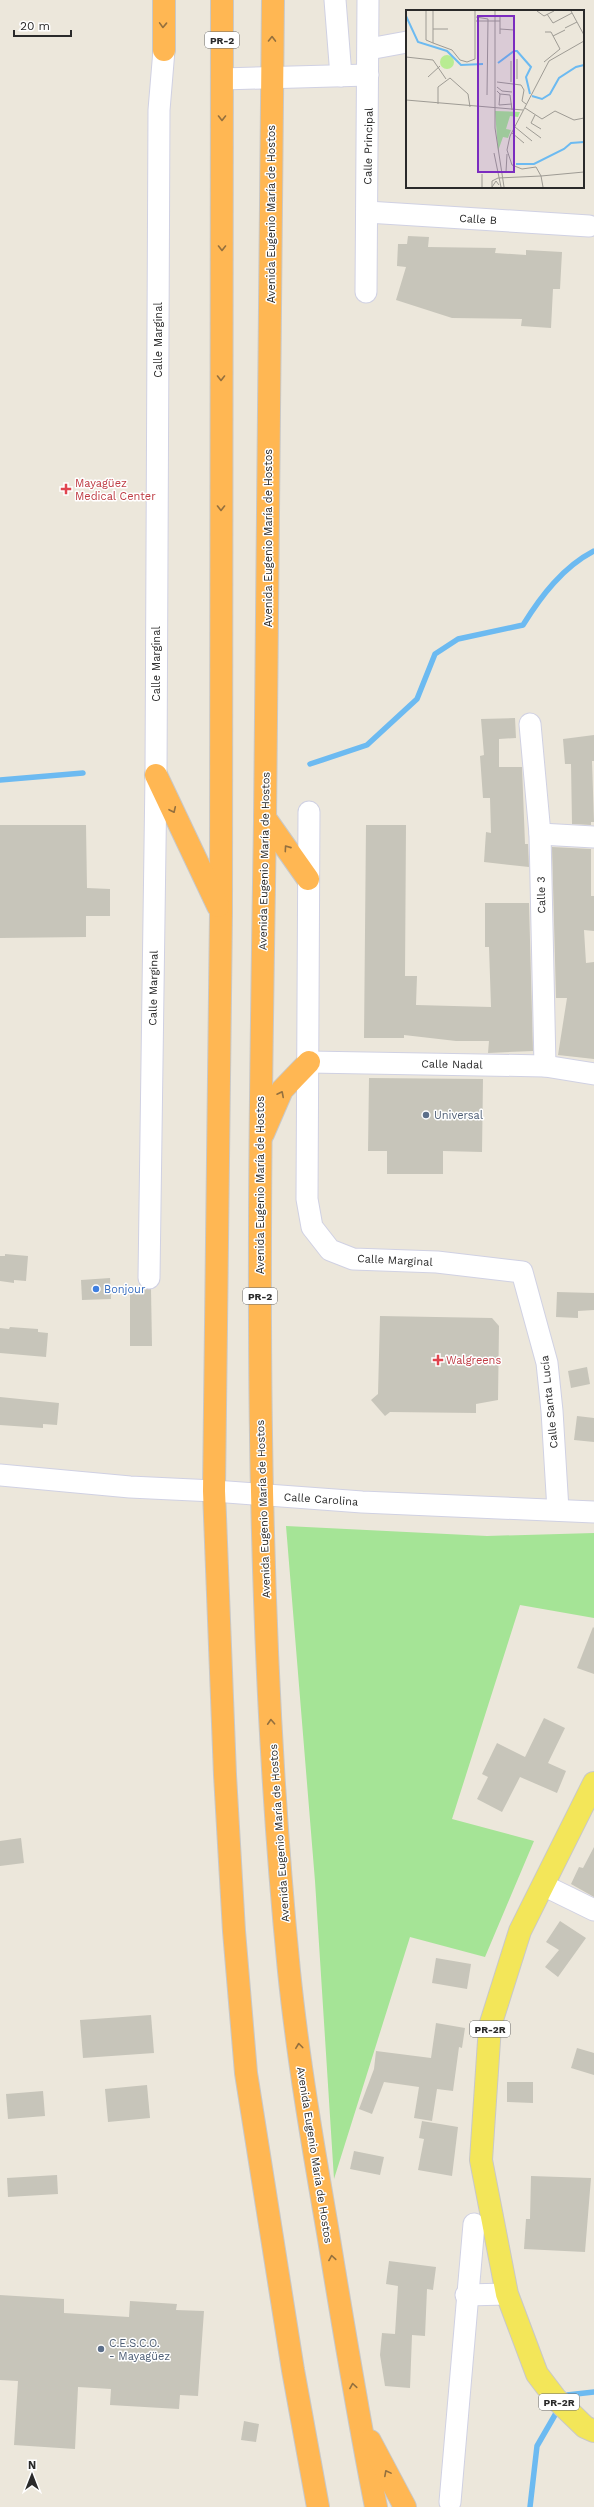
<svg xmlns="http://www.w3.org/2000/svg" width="594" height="2507" font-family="'Work Sans',sans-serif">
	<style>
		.green { fill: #a5e496 }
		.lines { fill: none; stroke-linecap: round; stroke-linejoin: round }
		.stream { stroke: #6cbaf1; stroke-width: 5.5 }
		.building { fill: #c7c5ba }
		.street-casing { stroke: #d0d1e3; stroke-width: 23 }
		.primary-casing { stroke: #c8c8c8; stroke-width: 24 }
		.highway-casing { stroke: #c8c8c8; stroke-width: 24 }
		.street { stroke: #fff; stroke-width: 21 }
		.primary { stroke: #f3e659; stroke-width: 22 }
		.highway { stroke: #ffb753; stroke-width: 22 }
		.oneway { stroke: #94703e }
		.health-dot { fill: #e0444e; stroke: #fff; stroke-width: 1.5 }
		.service-dot { fill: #5c6f8a; stroke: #fff; stroke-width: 1.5 }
		.shop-dot { fill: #3f7fe0; stroke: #fff; stroke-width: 1.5 }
		.labels { text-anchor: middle; stroke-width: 3; stroke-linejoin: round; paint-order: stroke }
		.shield { fill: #fff; stroke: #6a6a6a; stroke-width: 1 }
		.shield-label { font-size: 10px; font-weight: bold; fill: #2a2a2a }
		.street-label { font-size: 11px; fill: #2a2a2a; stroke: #fff }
		.health-label { font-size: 11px; fill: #be3a42; stroke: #fff; text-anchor: start }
		.service-label { font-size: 11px; fill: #4e5e75; stroke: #fff; text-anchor: start }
		.shop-label { font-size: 11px; fill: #366cbe; stroke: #fff; text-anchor: start }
		.inset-river { fill: none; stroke: #6cbaf1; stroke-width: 2 }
		.inset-road { fill: none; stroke: #9e9b94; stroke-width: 1 }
		.view { fill: #7b2cbf; fill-opacity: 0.15; stroke: #7b2cbf; stroke-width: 2 }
		.inset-edge { fill: none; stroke: #2a2a2a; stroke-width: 2 }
	</style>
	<rect width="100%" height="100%" fill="#ece7db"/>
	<path class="green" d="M286,1526L487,1536L594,1533V1618L520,1605L452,1819L534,1841L485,1957L410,1937L334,2179L315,1881Z"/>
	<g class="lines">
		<g class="stream">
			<path d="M310,764L367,745L417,699L435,654L458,639L523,625C541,596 563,567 594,551"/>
			<path d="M0,780L83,773"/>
			<path d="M564,2401L567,2395L594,2392"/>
			<path d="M530,2507L537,2446L559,2408"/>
		</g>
	</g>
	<g class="building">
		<path d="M408,236L429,237L428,247L496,248L495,253L526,255V250L562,252L560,289H553L551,328L521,326L522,319L452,318L396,300L406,267L397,266L398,244H407Z"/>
		<path d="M515,718L516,738L499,739V767H522L525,844H528L529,867L484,862L486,832L491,833L490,798H483L480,756L484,755L481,719Z"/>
		<path d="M594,735V761H592L594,822H591V825L572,824L571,764H565L563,739Z"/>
		<path d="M0,825H86L87,888L110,889V916H86V937L0,938Z"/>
		<path d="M366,825H406L405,976H417L416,1005L491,1007L489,947H485V903H529L533,1051L488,1053L489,1041H456L404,1035V1038H364Z"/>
		<path d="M552,847L591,849V896H594V931L584,930L586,963L594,962V1059L558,1055L567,998H556Z"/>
		<path d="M369,1078L483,1079L482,1152L443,1151V1174H387V1151H368Z"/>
		<path d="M5,1254L28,1256L26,1281L14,1280V1283L0,1281V1256H5Z"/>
		<path d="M110,1278L111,1299L82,1300L81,1280Z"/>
		<path d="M130,1288L151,1289L152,1346H130Z"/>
		<path d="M557,1292L594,1293V1310L578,1311V1318L556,1317Z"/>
		<path d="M380,1316L492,1318L499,1326L498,1400L476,1404V1413L390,1412L385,1416L371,1400L378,1394Z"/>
		<path d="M10,1327L38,1329V1332L48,1333L46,1357L0,1353V1328L9,1329Z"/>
		<path d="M587,1367L590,1384L571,1388L568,1371Z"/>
		<path d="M0,1397L59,1403L57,1425L43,1424V1428L0,1425Z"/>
		<path d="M577,1416L594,1418V1442L574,1440Z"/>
		<path d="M593,1627L594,1628V1674L577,1668Z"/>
		<path d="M544,1718L565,1728L548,1763L566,1771L557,1793L520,1777L502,1812L477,1799L488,1777L482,1774L497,1743L525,1757Z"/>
		<path d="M21,1838L24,1863L0,1866V1841Z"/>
		<path d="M594,1847V1897L571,1884L579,1867L583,1868Z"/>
		<path d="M560,1921L586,1938L558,1977L545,1967L559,1950L546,1942Z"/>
		<path d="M436,1958L471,1964L467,1989L432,1983Z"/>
		<path d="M151,2015L154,2053L83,2058L80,2020Z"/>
		<path d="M436,2023L465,2028L462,2048L459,2047L453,2091L437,2089L432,2121L414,2118L419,2087L384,2082L372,2114L359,2109L374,2069L376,2051L431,2058Z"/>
		<path d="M577,2048L594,2053V2075L571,2068Z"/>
		<path d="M507,2082H533V2103L507,2102Z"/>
		<path d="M147,2085L150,2118L108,2122L105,2089Z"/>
		<path d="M43,2091L45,2116L8,2119L6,2094Z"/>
		<path d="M422,2121L458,2127L452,2176L418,2170L424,2139L419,2138Z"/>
		<path d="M354,2151L384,2157L380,2175L350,2169Z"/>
		<path d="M57,2175L58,2194L8,2197L7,2178Z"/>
		<path d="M531,2176L591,2178L585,2252L524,2249L526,2219H530Z"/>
		<path d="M389,2261L436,2267L433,2290L427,2289L425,2336L412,2335L410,2388L385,2386L380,2355L382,2333L395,2334L398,2286L386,2284Z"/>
		<path d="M0,2295L64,2299V2313L129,2317L130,2301L177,2304L176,2310L204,2311L198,2396L180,2395L179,2409L110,2405L111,2389L78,2387L75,2449L14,2445L18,2381L0,2380Z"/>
		<path d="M244,2421L259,2424L256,2442L241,2440Z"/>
	</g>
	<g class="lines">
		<defs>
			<g id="street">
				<path d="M335,0L341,76"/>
				<path d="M369,49L407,42"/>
				<path d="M222,79L368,75"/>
				<path d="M367,212L589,226"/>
				<path d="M366,292L368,0"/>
				<path d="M530,724L540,834L545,1066"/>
				<path d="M309,812L307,1199L312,1227L330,1250L353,1259L437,1262L522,1272L547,1363L552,1411L558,1510"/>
				<path d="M540,834L594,837"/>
				<path d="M309,1062L545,1066L594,1074"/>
				<path d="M149,1278L156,775L159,110L164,50"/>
				<path d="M0,1475L130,1487L214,1491L362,1502L594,1512"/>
				<path d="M543,1885L594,1910"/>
				<path d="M466,2295L507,2294"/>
				<path d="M450,2502L474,2224"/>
			</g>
			<path id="primary" d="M594,1783L520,1931L490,2026L481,2160L507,2294L537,2374L556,2399L585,2427L594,2431"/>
			<g id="highway">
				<path d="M222,0L221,912L214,1491L225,1775L234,1931L246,2073L293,2370L318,2507"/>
				<path d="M273,0C269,274 270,548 265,821C259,1205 251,1589 289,1971C298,2059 313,2146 328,2233C343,2325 358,2416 376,2507"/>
				<path d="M164,50V0"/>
				<path d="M156,775L218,906"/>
				<path d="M265,818L308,879"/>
				<path d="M263,1134L282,1090L309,1062"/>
				<path d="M370,2441L405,2507"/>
			</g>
		</defs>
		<use href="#street" class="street-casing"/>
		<use href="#primary" class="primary-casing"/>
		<use href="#highway" class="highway-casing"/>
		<use href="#street" class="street"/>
		<use href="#primary" class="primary"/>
		<use href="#highway" class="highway"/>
	</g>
	<defs><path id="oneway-chevron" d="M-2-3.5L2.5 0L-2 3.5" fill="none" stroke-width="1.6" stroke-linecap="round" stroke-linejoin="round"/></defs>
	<g class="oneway">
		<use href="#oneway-chevron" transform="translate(163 25) rotate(92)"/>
		<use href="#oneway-chevron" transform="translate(272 39) rotate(-89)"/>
		<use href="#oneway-chevron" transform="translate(222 118) rotate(90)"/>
		<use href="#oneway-chevron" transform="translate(222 248) rotate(90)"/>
		<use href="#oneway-chevron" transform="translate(221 378) rotate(90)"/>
		<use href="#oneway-chevron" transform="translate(221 508) rotate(90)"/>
		<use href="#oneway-chevron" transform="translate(173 810) rotate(65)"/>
		<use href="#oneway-chevron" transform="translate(287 848) rotate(-125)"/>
		<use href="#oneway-chevron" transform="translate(281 1094) rotate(-63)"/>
		<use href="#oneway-chevron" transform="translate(271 1722) rotate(-93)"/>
		<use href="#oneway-chevron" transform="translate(299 2046) rotate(-97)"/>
		<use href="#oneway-chevron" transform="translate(332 2258) rotate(-99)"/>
		<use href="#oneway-chevron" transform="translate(353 2386) rotate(-99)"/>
		<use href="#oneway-chevron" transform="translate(387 2473) rotate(-118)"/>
	</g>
	<g class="health-dot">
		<path d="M64 483h4v4h4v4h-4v4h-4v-4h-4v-4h4z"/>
		<path d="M436 1354h4v4h4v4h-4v4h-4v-4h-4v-4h4z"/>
	</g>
	<g class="service-dot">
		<circle cx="426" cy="1115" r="4"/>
		<circle cx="101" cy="2349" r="4"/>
	</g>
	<circle class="shop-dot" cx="96" cy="1289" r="4"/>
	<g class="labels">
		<g class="shield">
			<rect x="205" y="32" width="34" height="16" rx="3"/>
			<rect x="243" y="1288" width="34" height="16" rx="3"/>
			<rect x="470" y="2021" width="40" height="16" rx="3"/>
			<rect x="539" y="2394" width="40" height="16" rx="3"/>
		</g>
		<g class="shield-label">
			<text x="222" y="44">PR-2</text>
			<text x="260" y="1300">PR-2</text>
			<text x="490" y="2033">PR-2R</text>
			<text x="559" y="2406">PR-2R</text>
		</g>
		<g class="street-label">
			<text transform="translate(368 146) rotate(-89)" y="4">Calle Principal</text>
			<text transform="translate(271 214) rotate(-90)" y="4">Avenida Eugenio María de Hostos</text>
			<text transform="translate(478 219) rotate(4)" y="4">Calle B</text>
			<text transform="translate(158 340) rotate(-90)" y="4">Calle Marginal</text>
			<text transform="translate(268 538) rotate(-90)" y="4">Avenida Eugenio María de Hostos</text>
			<text transform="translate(156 664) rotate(-90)" y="4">Calle Marginal</text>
			<text transform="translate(264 861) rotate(-89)" y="4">Avenida Eugenio María de Hostos</text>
			<text transform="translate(541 895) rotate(-91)" y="4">Calle 3</text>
			<text transform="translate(153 988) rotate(-89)" y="4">Calle Marginal</text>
			<text transform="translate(452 1064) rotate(1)" y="4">Calle Nadal</text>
			<text transform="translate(260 1185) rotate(-90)" y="4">Avenida Eugenio María de Hostos</text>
			<text transform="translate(395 1260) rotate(3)" y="4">Calle Marginal</text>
			<text transform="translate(549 1402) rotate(-96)" y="4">Calle Santa Lucía</text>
			<text transform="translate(321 1499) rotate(4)" y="4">Calle Carolina</text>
			<text transform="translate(263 1509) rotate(-92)" y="4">Avenida Eugenio María de Hostos</text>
			<text transform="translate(279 1833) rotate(-94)" y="4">Avenida Eugenio María de Hostos</text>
			<text transform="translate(315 2155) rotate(81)" y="4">Avenida Eugenio María de Hostos</text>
		</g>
		<g class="health-label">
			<text x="75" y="487">Mayagüez<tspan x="75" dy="13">Medical Center</tspan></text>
			<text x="446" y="1364">Walgreens</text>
		</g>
		<g class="service-label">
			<text x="434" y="1119">Universal</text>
			<text x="109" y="2347">C.E.S.C.O.<tspan x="109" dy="13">- Mayagüez</tspan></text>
		</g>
		<g class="shop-label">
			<text x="104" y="1293">Bonjour</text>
		</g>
	</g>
	<g transform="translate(406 10)">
		<rect width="178" height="178" fill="#ece7db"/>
		<path d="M89,101L114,102L112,107L104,106L100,119L105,120L102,128L97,127L92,141Z" fill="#a5e496"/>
		<path d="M34 52a7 7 0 1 1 14 0a7 7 0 1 1-14 0Z" fill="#b8ec92"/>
		<path class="inset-river" d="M0,6L12,32L41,41L55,55L77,54M92,53L108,41H111L125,57L120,67L124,84M126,86L136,89L144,84L153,68L170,57L178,55M110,154H128L158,139L165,133L178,132"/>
		<path class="inset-road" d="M20,1V30L27,33M27,1V33L46,40L54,50L61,52L69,49V1M89,1V118L98,177M131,1L138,6L148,1M165,1L178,25M141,4L147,13L166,3M70,7L82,9L81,85M70,11H94M159,18L171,12M27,19H42M94,19L108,20M94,24V5M147,26L159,20M0,47L27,50L40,69M105,51V72M138,52L154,39L145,22H139M22,67L34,56M111,69V49M91,72L115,75L118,80L116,91L120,94M91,77L96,81L106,82M91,81L94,84L104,85L106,100M94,84L93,95L106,94M0,90L117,100M32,94V77L44,68L62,84L64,97M119,98L136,109L149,101L168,110L178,108M129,105L125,113L135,119M109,117L126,131M120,117L135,128M106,123L118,133M88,143L95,177M100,162L101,144M76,164V177M86,177V171L92,168L135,166L130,157L116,159L106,155L101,140L104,126L143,51L178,31M86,177L90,171L93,175M137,177L135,166L178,162"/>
		<path class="view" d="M72,6H108V162H72Z"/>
		<rect width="178" height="178" class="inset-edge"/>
	</g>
	<g transform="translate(32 2475)" stroke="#ffffff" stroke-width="3" paint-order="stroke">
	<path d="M0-3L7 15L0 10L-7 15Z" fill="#2a2a2a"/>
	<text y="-6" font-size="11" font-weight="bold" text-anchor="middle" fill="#2a2a2a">N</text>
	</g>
	<path d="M14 30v6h57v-6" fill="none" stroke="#2a2a2a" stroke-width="2"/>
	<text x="20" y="30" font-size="12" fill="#2a2a2a" stroke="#ffffff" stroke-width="3" paint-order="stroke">20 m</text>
</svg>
